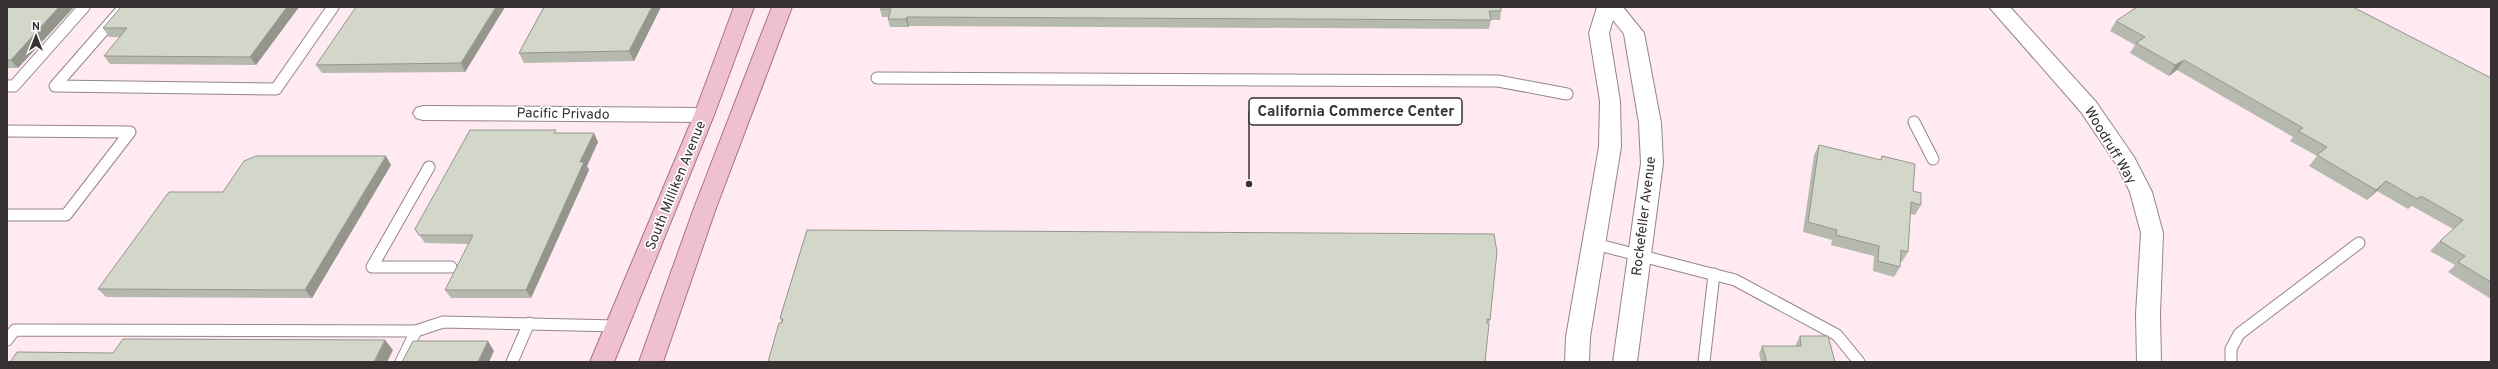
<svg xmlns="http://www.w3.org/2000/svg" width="2498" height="369" font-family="Overpass,sans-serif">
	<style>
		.built { fill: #feeaf0 }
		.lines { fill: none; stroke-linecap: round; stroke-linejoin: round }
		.lane-casing { stroke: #94868a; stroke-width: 13 }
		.street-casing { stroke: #94868a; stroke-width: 2 }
		.secondary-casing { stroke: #94868a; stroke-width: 2 }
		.primary-casing { stroke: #a87384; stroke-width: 2 }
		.lane { stroke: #fff; stroke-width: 11 }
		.street { fill: #fff; fill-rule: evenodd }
		.secondary { fill: #fff; fill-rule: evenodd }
		.primary { fill: #efc1d0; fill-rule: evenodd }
		.wall { fill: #b5b9ae }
		.shaded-wall { fill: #94968d }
		.building { fill: #d3d7ca; stroke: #94968d }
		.labels { text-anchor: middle; stroke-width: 3.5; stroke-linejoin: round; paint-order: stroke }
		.street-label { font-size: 14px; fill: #363031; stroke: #fff }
		.leader { fill: none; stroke: #363031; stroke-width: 1.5 }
		.callout-dot { fill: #363031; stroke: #fff; stroke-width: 1.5 }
		.callout { fill: #fff; stroke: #363031; stroke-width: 1.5 }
		.callout-label { font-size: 15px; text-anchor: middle; font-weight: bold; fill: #363031 }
	</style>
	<rect width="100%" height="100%" fill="#fefbfc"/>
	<rect class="built" x="7" y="7" width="2484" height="355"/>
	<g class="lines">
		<defs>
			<g id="lane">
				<path d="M124,7L55,86L276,89L333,7"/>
				<path d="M877,78L1498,81L1567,94"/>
				<path d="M7,86H14L84,7"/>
				<path d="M1914,122L1933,159"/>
				<path d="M7,131L130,132L66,215H7"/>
				<path d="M429,167L372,267H451"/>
				<path d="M1595,244L1735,280L1837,335L1859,362"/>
				<path d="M7,340L15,330L416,331L443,322L617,326"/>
				<path d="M401,362L416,331"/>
				<path d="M512,362L529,323"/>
				<path d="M1704,362L1714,274"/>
				<path d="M2231,362V349L2239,334L2359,243"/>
			</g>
			<g id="street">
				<path d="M1989,7H2010L2096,102L2134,157L2152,192L2163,233L2160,314L2161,362H2137L2136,314L2141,233L2130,192L2116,164L2081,112Z"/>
				<path d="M423,106L704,108L711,110L714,115L711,120L704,122L423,120L416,118L413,113L416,108Z"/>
			</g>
			<path id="secondary" d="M1597,7H1623L1644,33L1661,123L1663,163L1637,362H1613L1641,163L1639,123L1624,34L1613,20L1609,33L1620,101L1621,147L1590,337L1589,362H1565L1566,337L1599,147L1600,101L1589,33Z"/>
			<g id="primary">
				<path d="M734,7H754L714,115L614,362H590L694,115Z"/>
				<path d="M772,7H792L716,208L663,362H639L694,208Z"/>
			</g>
		</defs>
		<use href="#lane" class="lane-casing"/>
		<use href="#street" class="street-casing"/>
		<use href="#secondary" class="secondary-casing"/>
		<use href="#primary" class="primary-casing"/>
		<use href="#lane" class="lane"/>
		<use href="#street" class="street"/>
		<use href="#secondary" class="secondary"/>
		<use href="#primary" class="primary"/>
	</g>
	<g class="wall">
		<path d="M7,7H74L18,68H7Z"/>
		<path d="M121,7H299L256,65L110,64L104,56L120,37H109L103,28Z"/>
		<path d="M505,7L465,72L322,73L316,65Z"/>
		<path d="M544,7H661L634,61L524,63L519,53Z"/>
		<path d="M881,7H1508V8H1501V11L1500,20H1491L1489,29L909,26L908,27H890L888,19L889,17H882L880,9Z"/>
		<path d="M2116,21L2491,78V299L2448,272L2455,265L2430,251L2440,241L2453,229L2412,206L2408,209L2377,191L2367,200L2309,166L2317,156L2290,141L2293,137L2177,70L2169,76L2130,53L2135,45L2110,31Z"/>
		<path d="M558,133L598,142L587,166L589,170L531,298H451L445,290L469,244L425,243L415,229Z"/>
		<path d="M1819,145L1880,160L1882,156L1913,191L1921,205L1915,215L1910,214L1908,252L1902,262L1900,261V267L1894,277L1873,271L1874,256L1831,245L1832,240L1803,232L1814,155Z"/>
		<path d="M391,165L312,298L106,297L98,289L223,192Z"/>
		<path d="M807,230L1490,320L1489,324L782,323L780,318Z"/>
		<path d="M1800,336L1835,362H1761L1759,354L1762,346H1796V344Z"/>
	</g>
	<g class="shaded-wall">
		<path d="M59,7H74L18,68L11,60Z"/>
		<path d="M287,7H299L256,65L250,57Z"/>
		<path d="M496,7H505L465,72L461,63Z"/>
		<path d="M652,7H661L634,61L629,51Z"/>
		<path d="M907,17L909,26L908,27L906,19Z"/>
		<path d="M2184,60L2177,70L2169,76L2175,65Z"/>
		<path d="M594,133L598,142L587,166L589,170L531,298L526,290L580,162Z"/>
		<path d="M386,156L391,165L312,298L305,290Z"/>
		<path d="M2386,181L2377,191L2367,200L2376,190Z"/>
		<path d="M385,340L393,350L387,362H374Z"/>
		<path d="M488,341L494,351L489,362H478Z"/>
	</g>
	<g class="building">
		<path d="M7,7H59L11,60H7Z"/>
		<path d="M121,7H287L250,57L104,56L127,28H103Z"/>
		<path d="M356,7H496L461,63L316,65Z"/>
		<path d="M544,7H652L629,51L519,53Z"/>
		<path d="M881,7H1501V11H1489L1491,20L907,17L906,19H888L891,9H880Z"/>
		<path d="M2137,7H2353L2491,78V282L2458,262L2465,256L2440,241L2463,220L2421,196L2417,199L2386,181L2376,190L2317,155L2327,147L2298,131L2303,128L2184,60L2175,65L2136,43L2145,37L2116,21Z"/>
		<path d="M470,130H556L554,133H594L580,162H584L526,290H445L473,235H419L415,229Z"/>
		<path d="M1819,145L1881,160L1882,156L1915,164L1913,191L1921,193V205L1911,202L1908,252L1901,250L1900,267L1878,261L1879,246L1836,235L1837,230L1808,222Z"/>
		<path d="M256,156H386L305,290L98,289L169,192H223L244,161Z"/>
		<path d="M807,230L1494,234L1497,252L1490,320L1487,319V323L1489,324L1485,362H768L779,323H782L783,319L780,318Z"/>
		<path d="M1800,336H1828L1835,362H1767L1762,346H1801Z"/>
		<path d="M123,339L385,340L374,362H10L17,352L113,353Z"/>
		<path d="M413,341H488L478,362H402Z"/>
	</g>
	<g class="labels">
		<g class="street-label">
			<text transform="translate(563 113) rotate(1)" y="5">Pacific Privado</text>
			<text transform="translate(2111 145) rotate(59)" y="5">Woodruff Way</text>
			<text transform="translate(675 185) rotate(-68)" y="5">South Milliken Avenue</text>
			<text transform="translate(1643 216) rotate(-83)" y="5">Rockefeller Avenue</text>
		</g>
	</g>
	<path class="leader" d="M1249 184L1249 111"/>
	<circle class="callout-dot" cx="1249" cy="184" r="4"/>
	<rect class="callout" x="1249" y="98" width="213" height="27" rx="4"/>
	<g class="callout-label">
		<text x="1356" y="116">California Commerce Center</text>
	</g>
	<rect width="2498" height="369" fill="none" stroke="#363031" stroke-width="16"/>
	<g transform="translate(36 36)" stroke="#ffffff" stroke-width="3" paint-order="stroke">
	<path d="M0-3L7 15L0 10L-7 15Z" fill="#363031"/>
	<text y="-6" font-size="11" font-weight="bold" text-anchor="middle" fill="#363031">N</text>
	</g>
</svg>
